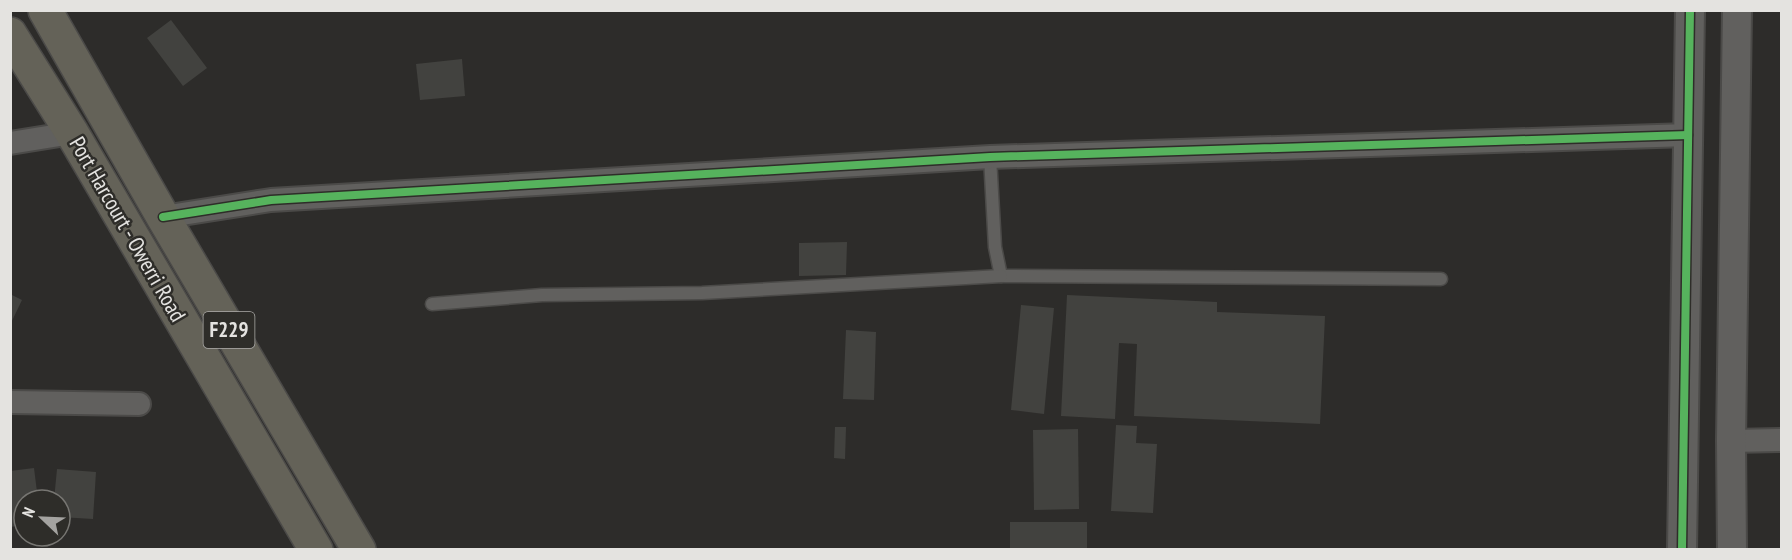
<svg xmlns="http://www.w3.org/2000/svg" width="1792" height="560" font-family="'PT Sans Narrow',sans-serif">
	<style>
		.building { fill: #42423f }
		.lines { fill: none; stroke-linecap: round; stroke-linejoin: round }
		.service-casing { stroke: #4b4a48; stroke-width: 15 }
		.minor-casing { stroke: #4b4a48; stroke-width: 26 }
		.tertiary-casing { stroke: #4b4a48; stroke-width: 32 }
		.primary-casing { stroke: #4b4a48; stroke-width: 36 }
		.service { stroke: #61605e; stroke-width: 12 }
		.minor { stroke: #61605e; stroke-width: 22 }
		.tertiary { stroke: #61605e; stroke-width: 28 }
		.primary { stroke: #646258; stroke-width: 33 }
		.cycleway-casing { stroke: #2e2d29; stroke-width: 11 }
		.cycleway { stroke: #56b35d; stroke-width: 8 }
		.labels { text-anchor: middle; stroke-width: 5; stroke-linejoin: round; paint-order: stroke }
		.shield { fill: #2e2d29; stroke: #adaca9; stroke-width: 1.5 }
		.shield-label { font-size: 21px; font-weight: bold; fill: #e4e3e0 }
		.street-label { font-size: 22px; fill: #e4e3e0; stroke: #2e2d29 }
	</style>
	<rect width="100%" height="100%" fill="#2d2c2a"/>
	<g class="building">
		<path d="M171,20L207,68L183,86L147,38Z"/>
		<path d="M462,59L465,96L420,100L416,64Z"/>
		<path d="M847,242L846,275L799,276V243Z"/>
		<path d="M10,294L22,300L10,325Z"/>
		<path d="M1067,295L1217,302V312L1325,316L1320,424L1134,416L1137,344L1119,343L1115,419L1061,416Z"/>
		<path d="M1021,305L1054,308L1044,414L1011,410Z"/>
		<path d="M846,330L876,332L874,400L843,399Z"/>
		<path d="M1116,425L1137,426L1136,443L1157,444L1153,513L1111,511Z"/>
		<path d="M835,427H846L845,459L834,458Z"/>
		<path d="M1078,429L1079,509L1034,510L1033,430Z"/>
		<path d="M34,468L38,500H24V525L10,527V471Z"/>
		<path d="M57,469L96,472L93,519L60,517V500H54Z"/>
		<rect x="1010" y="522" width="77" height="28"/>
	</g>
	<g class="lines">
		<defs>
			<g id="service">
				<path d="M990,157L995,247L1001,276L1441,279"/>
				<path d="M432,304L542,295L702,293L1001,276"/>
			</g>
			<g id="minor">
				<path d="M10,143L72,133"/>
				<path d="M163,217L271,200L990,157L1688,135"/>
				<path d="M10,402L139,404"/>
				<path d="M1731,441L1782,440"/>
			</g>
			<g id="tertiary">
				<path d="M1682,550L1690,10"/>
				<path d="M1732,550L1731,441L1737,10"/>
			</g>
			<g id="primary">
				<path d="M45,10L163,217L359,550"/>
				<path d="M10,34L72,133L316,550"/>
			</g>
		</defs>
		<use href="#service" class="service-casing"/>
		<use href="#minor" class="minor-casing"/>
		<use href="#tertiary" class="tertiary-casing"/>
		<use href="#primary" class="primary-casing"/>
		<use href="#service" class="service"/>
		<use href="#minor" class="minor"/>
		<use href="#tertiary" class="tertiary"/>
		<use href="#primary" class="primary"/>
		<defs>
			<g id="cycleway">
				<path d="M163,217L271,200L990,157L1688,135"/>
				<path d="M1682,550L1690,10"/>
			</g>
		</defs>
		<use href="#cycleway" class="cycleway-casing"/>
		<use href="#cycleway" class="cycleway"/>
	</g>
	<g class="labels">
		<rect class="shield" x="203.5" y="312" width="51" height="36" rx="4.5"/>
		<g class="shield-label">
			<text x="229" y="337">F229</text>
		</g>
		<g class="street-label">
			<text transform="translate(128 229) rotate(60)" y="8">Port Harcourt - Owerri Road</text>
		</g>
	</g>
	<rect width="1792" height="560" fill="none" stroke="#e4e3e0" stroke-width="24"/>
	<g transform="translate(42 518) rotate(293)"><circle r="28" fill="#2e2d29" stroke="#777672" stroke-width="1.5"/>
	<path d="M0-4.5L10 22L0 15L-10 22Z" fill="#a4a3a0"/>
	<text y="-9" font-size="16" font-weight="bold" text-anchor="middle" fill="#e4e3e0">N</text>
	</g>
</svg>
